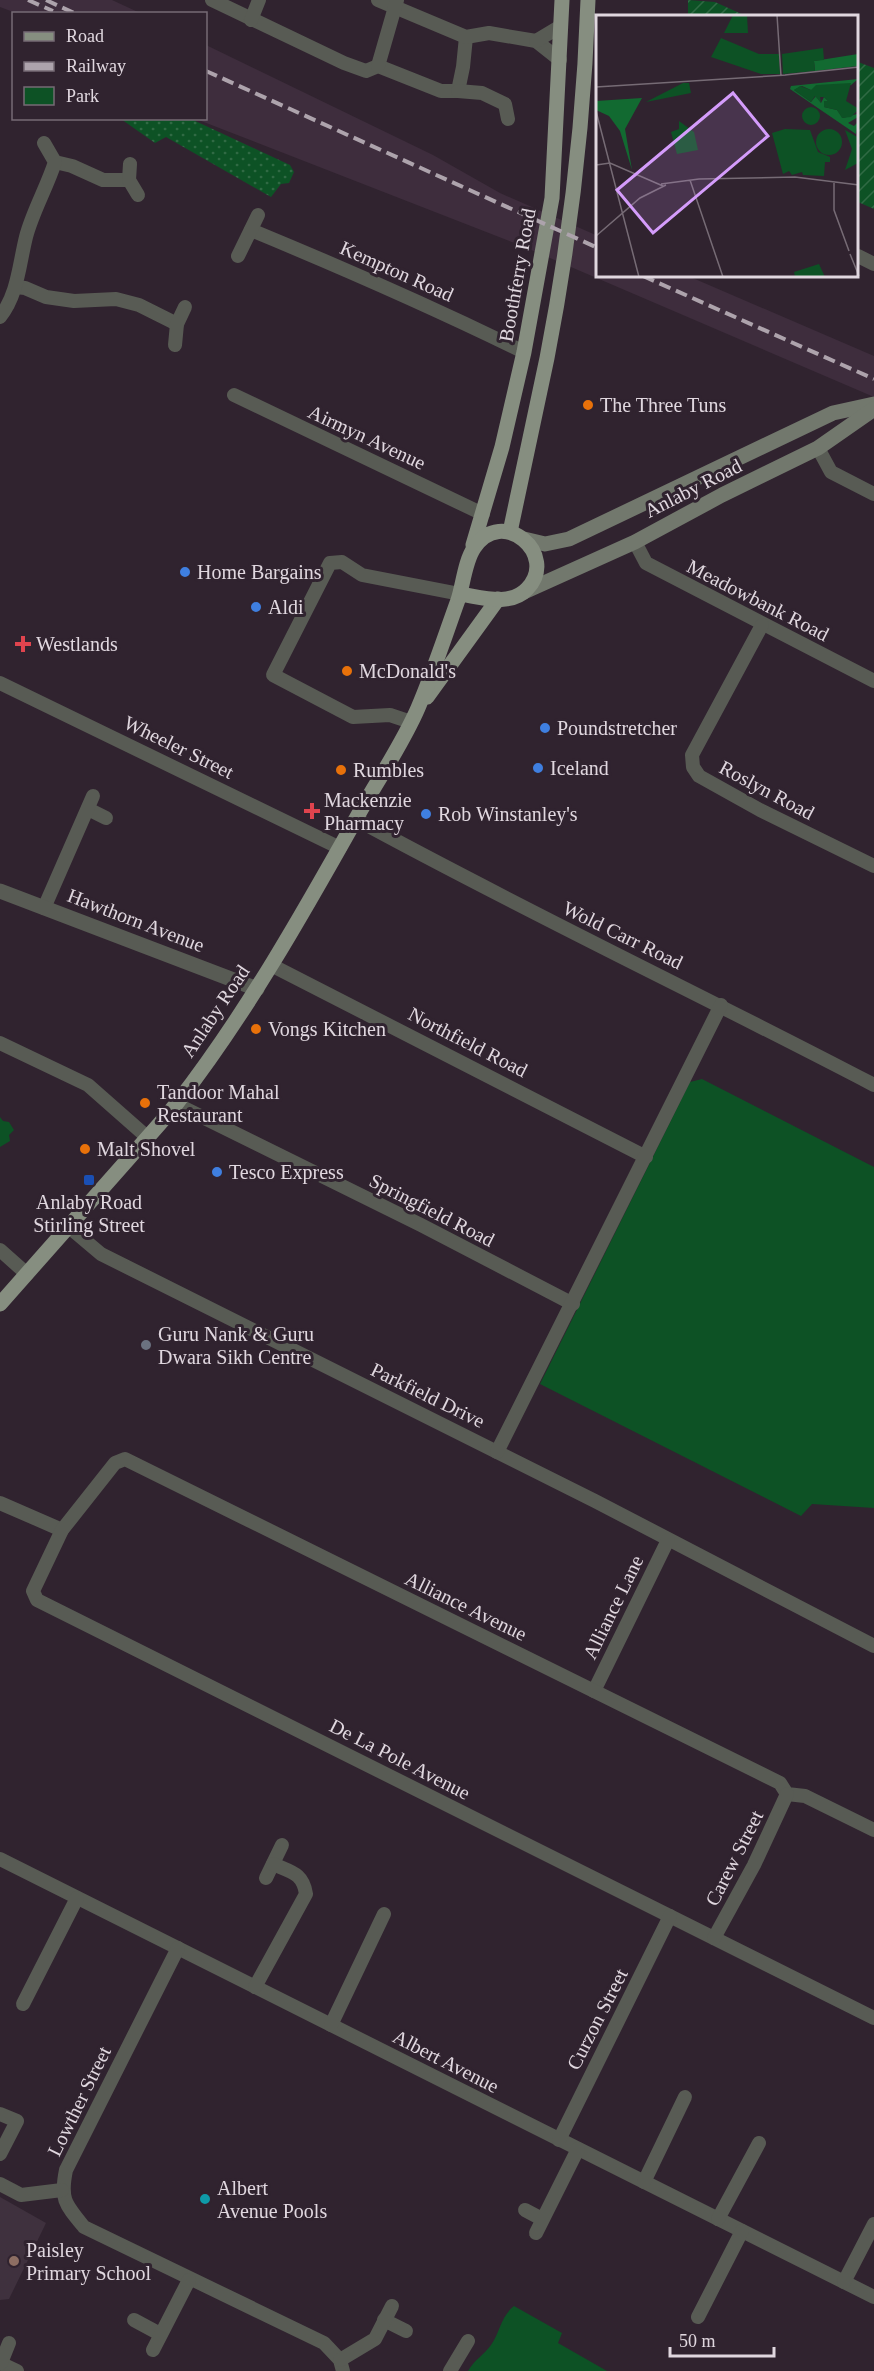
<svg xmlns="http://www.w3.org/2000/svg" width="874" height="2371" font-family="'Times New Roman',serif">
	<style>
		.education { fill: #3f313e }
		.built { fill: #3e2d3d }
		.grass { fill: url(#grass-dots) }
		.park { fill: #0d5225 }
		.garden { fill: url(#garden-furrows) }
		.lines { fill: none; stroke-linecap: round; stroke-linejoin: round }
		.minor { stroke: #585b54; stroke-width: 14 }
		.tertiary { stroke: #585b54; stroke-width: 15 }
		.secondary { stroke: #72786d; stroke-width: 15 }
		.primary { stroke: #868e80; stroke-width: 15 }
		.rail { stroke: #ada3ac; stroke-width: 4; stroke-dasharray: 12 6; stroke-linecap: butt }
		.food-dot { fill: #e8710a; stroke: #30232f; stroke-width: 2 }
		.shop-dot { fill: #3f7fe0; stroke: #30232f; stroke-width: 2 }
		.health-dot { fill: #e0444e; stroke: #30232f; stroke-width: 2 }
		.transit-dot { fill: #1a4fb4; stroke: #30232f; stroke-width: 2 }
		.worship-dot { fill: #6b7280; stroke: #30232f; stroke-width: 2 }
		.culture-dot { fill: #0f9aa8; stroke: #30232f; stroke-width: 2 }
		.education-dot { fill: #8d6e63; stroke: #30232f; stroke-width: 2 }
		.labels { text-anchor: middle; stroke-width: 6; stroke-linejoin: round; paint-order: stroke }
		.street-label { font-size: 20px; fill: #e0d7df; stroke: #30232f }
		.poi-label { font-size: 20px; fill: #e0d7df; stroke: #30232f; text-anchor: start }
		.inset-road { fill: none; stroke: #766b75; stroke-width: 1.5 }
		.view { fill: #d49cfb; fill-opacity: 0.15; stroke: #d49cfb; stroke-width: 3 }
		.inset-edge { fill: none; stroke: #e0d7df; stroke-width: 3 }
	</style>
	<defs>
		<pattern id="grass-dots" width="8" height="8" patternUnits="userSpaceOnUse" patternTransform="scale(1.5)"><rect width="8" height="8" fill="#0d5225"/><path d="M2 2h.1M6 6h.1" fill="none" stroke="#306a44" stroke-width="1.8" stroke-linecap="round"/></pattern>
		<pattern id="garden-furrows" width="10" height="10" patternUnits="userSpaceOnUse" patternTransform="scale(1.5)"><rect width="10" height="10" fill="#0d5225"/><path d="M-1 1l2-2M0 10L10 0M9 11l2-2" fill="none" stroke="#306a44"/></pattern>
	</defs>
	<rect width="100%" height="100%" fill="#30232f"/>
	<path class="education" d="M0,2197L46,2223L9,2299L0,2300Z"/>
	<g class="built">
		<path d="M0,0H112L140,13H16L0,7Z"/>
		<path d="M206,45L433,155L500,193L598,236V276H688L874,356V397L522,246L196,119L206,118Z"/>
	</g>
	<path class="grass" d="M121,119H191L290,165L294,172L289,183L281,184L271,197L166,137L155,143Z"/>
	<g class="park">
		<path d="M702,1079L874,1167V1508L812,1504L801,1516L540,1384L690,1082Z"/>
		<path d="M0,1117L3,1121L9,1122L14,1130L9,1135L10,1141L0,1147Z"/>
		<path d="M514,2306L562,2333L558,2343L607,2371H468C474,2360 484,2355 491,2345C500,2332 501,2316 514,2306Z"/>
	</g>
	<g class="garden">
		<path d="M688,0L715,2L746,16H688Z"/>
		<path d="M858,62L874,68V209L858,202Z"/>
	</g>
	<g class="lines">
		<g class="minor">
			<path d="M212,0L344,63L366,71L378,66L441,91H458L463,67L466,37"/>
			<path d="M378,0L466,37L489,33L536,41L560,60"/>
			<path d="M251,20L259,0"/>
			<path d="M536,41L561,26"/>
			<path d="M378,66L397,0"/>
			<path d="M458,91L482,93L505,104L508,119"/>
			<path d="M55,162L72,166L103,180H129"/>
			<path d="M130,164L129,180L138,195"/>
			<path d="M251,230C343,268 434,308 524,352"/>
			<path d="M238,256L258,215"/>
			<path d="M858,256L874,264"/>
			<path d="M16,287L25,288L46,297L74,301L116,299L139,305L177,324"/>
			<path d="M0,317C18,294 19,265 26,237C32,213 47,187 55,162L44,143"/>
			<path d="M175,345L177,324L185,307"/>
			<path d="M234,395L483,514"/>
			<path d="M818,448L831,472L874,494"/>
			<path d="M635,542L646,563L874,681"/>
			<path d="M762,625L692,755L693,767L699,776L760,810L874,866"/>
			<path d="M0,683L340,848"/>
			<path d="M411,722L390,715L353,717L273,675L330,563L342,562L362,575L460,594"/>
			<path d="M88,809L106,818"/>
			<path d="M356,819C526,912 702,995 874,1085"/>
			<path d="M44,908L93,796"/>
			<path d="M271,965L646,1157"/>
			<path d="M0,1043L88,1085L147,1137"/>
			<path d="M176,1104L421,1225L573,1304"/>
			<path d="M69,1227L101,1254L595,1501L874,1646"/>
			<path d="M0,1250L27,1274"/>
			<path d="M497,1452L721,1005"/>
			<path d="M0,1503L62,1530"/>
			<path d="M594,1691L668,1540"/>
			<path d="M874,1830L805,1796L787,1794L780,1783L125,1459L115,1463L62,1530L33,1591L37,1600L874,2018"/>
			<path d="M0,1859L874,2297"/>
			<path d="M266,1878L282,1845"/>
			<path d="M714,1938L754,1865L787,1794"/>
			<path d="M178,1948L66,2170C60,2199 65,2204 84,2227L324,2343L340,2360L343,2371"/>
			<path d="M255,1987L306,1894C303,1873 291,1872 273,1864"/>
			<path d="M23,2004L77,1898"/>
			<path d="M331,2025L384,1914"/>
			<path d="M0,2114L17,2121L0,2154"/>
			<path d="M559,2140L670,1916"/>
			<path d="M644,2182L685,2097"/>
			<path d="M0,2184L21,2195L62,2190"/>
			<path d="M525,2210L542,2219"/>
			<path d="M718,2219L759,2143"/>
			<path d="M536,2233L578,2149"/>
			<path d="M844,2282L874,2224"/>
			<path d="M698,2317L742,2231"/>
			<path d="M134,2320L160,2334"/>
			<path d="M384,2320L406,2331"/>
			<path d="M153,2350L189,2280"/>
			<path d="M340,2360L375,2339L392,2306"/>
			<path d="M0,2363L17,2371"/>
			<path d="M1,2363L9,2343"/>
			<path d="M450,2371L468,2341"/>
		</g>
		<path class="tertiary" d="M0,891L257,989"/>
		<g class="secondary">
			<path d="M524,539L545,544L569,539L833,413L874,404"/>
			<path d="M524,592L635,542L722,495L818,448L874,409"/>
		</g>
		<g class="primary">
			<path d="M510,532C522,474 535,416 547,358C570,240 584,120 588,0"/>
			<path d="M473,545L502,447L524,352L552,198L562,0"/>
			<path d="M427,697L498,599"/>
			<path d="M0,1304C43,1255 87,1206 130,1157C146,1139 162,1122 177,1103C246,1014 302,915 357,817C377,781 402,745 418,708C433,673 445,636 458,600C463,585 465,561 474,548C502,505 560,555 527,589C510,607 481,597 460,594"/>
		</g>
		<g class="rail">
			<path d="M28,0L53,11"/>
			<path d="M46,0L76,14"/>
			<path d="M206,71L598,248"/>
			<path d="M643,276L874,379"/>
		</g>
	</g>
	<g class="food-dot">
		<circle cx="588" cy="405" r="6"/>
		<circle cx="347" cy="671" r="6"/>
		<circle cx="341" cy="770" r="6"/>
		<circle cx="256" cy="1029" r="6"/>
		<circle cx="145" cy="1103" r="6"/>
		<circle cx="85" cy="1149" r="6"/>
	</g>
	<g class="shop-dot">
		<circle cx="185" cy="572" r="6"/>
		<circle cx="256" cy="607" r="6"/>
		<circle cx="545" cy="728" r="6"/>
		<circle cx="538" cy="768" r="6"/>
		<circle cx="426" cy="814" r="6"/>
		<circle cx="217" cy="1172" r="6"/>
	</g>
	<g class="health-dot">
		<path d="M20 635h6v6h6v6h-6v6h-6v-6h-6v-6h6z"/>
		<path d="M309 802h6v6h6v6h-6v6h-6v-6h-6v-6h6z"/>
	</g>
	<rect class="transit-dot" x="83" y="1174" width="12" height="12" rx="3"/>
	<circle class="worship-dot" cx="146" cy="1345" r="6"/>
	<circle class="culture-dot" cx="205" cy="2199" r="6"/>
	<circle class="education-dot" cx="14" cy="2261" r="6"/>
	<g class="labels">
		<g class="street-label">
			<text transform="translate(397 271) rotate(24)" y="7">Kempton Road</text>
			<text transform="translate(517 275) rotate(-80)" y="7">Boothferry Road</text>
			<text transform="translate(367 437) rotate(25)" y="7">Airmyn Avenue</text>
			<text transform="translate(693 488) rotate(-27)" y="7">Anlaby Road</text>
			<text transform="translate(758 600) rotate(27)" y="7">Meadowbank Road</text>
			<text transform="translate(179 747) rotate(26)" y="7">Wheeler Street</text>
			<text transform="translate(767 790) rotate(28)" y="7">Roslyn Road</text>
			<text transform="translate(136 920) rotate(21)" y="7">Hawthorn Avenue</text>
			<text transform="translate(623 935) rotate(26)" y="7">Wold Carr Road</text>
			<text transform="translate(215 1011) rotate(-56)" y="7">Anlaby Road</text>
			<text transform="translate(468 1042) rotate(27)" y="7">Northfield Road</text>
			<text transform="translate(432 1210) rotate(27)" y="7">Springfield Road</text>
			<text transform="translate(428 1395) rotate(26)" y="7">Parkfield Drive</text>
			<text transform="translate(466 1606) rotate(26)" y="7">Alliance Avenue</text>
			<text transform="translate(613 1607) rotate(-64)" y="7">Alliance Lane</text>
			<text transform="translate(400 1759) rotate(27)" y="7">De La Pole Avenue</text>
			<text transform="translate(734 1858) rotate(-63)" y="7">Carew Street</text>
			<text transform="translate(597 2019) rotate(-63)" y="7">Curzon Street</text>
			<text transform="translate(446 2061) rotate(27)" y="7">Albert Avenue</text>
			<text transform="translate(79 2101) rotate(-64)" y="7">Lowther Street</text>
		</g>
		<g class="poi-label">
			<text x="600" y="412">The Three Tuns</text>
			<text x="197" y="579">Home Bargains</text>
			<text x="268" y="614">Aldi</text>
			<text x="36" y="651">Westlands</text>
			<text x="359" y="678">McDonald's</text>
			<text x="557" y="735">Poundstretcher</text>
			<text x="550" y="775">Iceland</text>
			<text x="353" y="777">Rumbles</text>
			<text x="324" y="807">Mackenzie<tspan x="324" dy="23">Pharmacy</tspan></text>
			<text x="438" y="821">Rob Winstanley's</text>
			<text x="268" y="1036">Vongs Kitchen</text>
			<text x="157" y="1099">Tandoor Mahal<tspan x="157" dy="23">Restaurant</tspan></text>
			<text x="97" y="1156">Malt Shovel</text>
			<text x="229" y="1179">Tesco Express</text>
			<text x="89" y="1209" text-anchor="middle">Anlaby Road<tspan x="89" dy="23">Stirling Street</tspan></text>
			<text x="158" y="1341">Guru Nank &amp; Guru<tspan x="158" dy="23">Dwara Sikh Centre</tspan></text>
			<text x="217" y="2195">Albert<tspan x="217" dy="23">Avenue Pools</tspan></text>
			<text x="26" y="2257">Paisley<tspan x="26" dy="23">Primary School</tspan></text>
		</g>
	</g>
	<g transform="translate(596 15)">
		<rect width="262" height="262" fill="#30232f"/>
		<path d="M87,68H93L95,78L50,87ZM249,115L263,123L262,148L249,155L256,134Z" fill="#0d5225"/>
		<path d="M262,39V51L219,56L218,46ZM262,64L255,70L215,75L206,71L198,75L215,87L220,81L225,88L228,82L232,86L228,92L241,95L247,103L261,99L262,94V102L252,108L258,111L262,107L260,119L194,74L195,71ZM46,83L29,114L36,155L24,116L13,101L0,95V86Z" fill="#126a31"/>
		<path d="M125,23L163,39H183L184,59H165L115,42ZM227,33L228,45L218,46L219,56L187,59L186,39Z" fill="#0d5225"/>
		<path d="M255,68L250,86L263,94L255,102L246,103L241,95L228,92V86H232L228,82H224L225,88L219,81L215,87L198,75L204,71L215,75L220,70ZM206 101a9 9 0 1 1 18 0a9 9 0 1 1-18 0ZM83,106L98,117L102,135L81,139L75,117L83,114ZM189,114L214,115L222,137L234,142V147H229L228,161L207,160L206,157L196,160L193,156L187,159L176,118ZM220 127a13 13 0 1 1 26 0a13 13 0 1 1-26 0ZM223,249L229,262H199L198,257Z" fill="#0d5225"/>
		<path d="M137,0H151L152,18H128Z" fill="#0d5225"/>
		<path class="inset-road" d="M181,0L185,61M189,60L263,52M0,72L191,60M0,96L43,262M0,150L14,148L67,171M94,165L127,262M238,168V195L253,236M65,169L103,164L199,162L263,170M0,221L44,183L70,170M254,239L263,261"/>
		<path class="view" d="M137,78L172,121L57,218L21,175Z"/>
		<rect width="262" height="262" class="inset-edge"/>
	</g>
	<rect x="12" y="12" width="195" height="108" fill="#30232f" stroke="#766b75" stroke-width="1.5"/>
	<rect x="24" y="32" width="30" height="9" fill="#868e80" stroke="#766b75" stroke-width="1.5"/>
	<text x="66" y="42" font-size="18" fill="#e0d7df">Road</text>
	<rect x="24" y="62" width="30" height="9" fill="#ada3ac" stroke="#766b75" stroke-width="1.5"/>
	<text x="66" y="72" font-size="18" fill="#e0d7df">Railway</text>
	<rect x="24" y="87" width="30" height="18" fill="#0d5225" stroke="#766b75" stroke-width="1.5"/>
	<text x="66" y="102" font-size="18" fill="#e0d7df">Park</text>
	<path d="M670 2347v9h104v-9" fill="none" stroke="#e0d7df" stroke-width="3"/>
	<text x="679" y="2347" font-size="18" fill="#e0d7df" stroke="#30232f" stroke-width="4.5" paint-order="stroke">50 m</text>
</svg>
